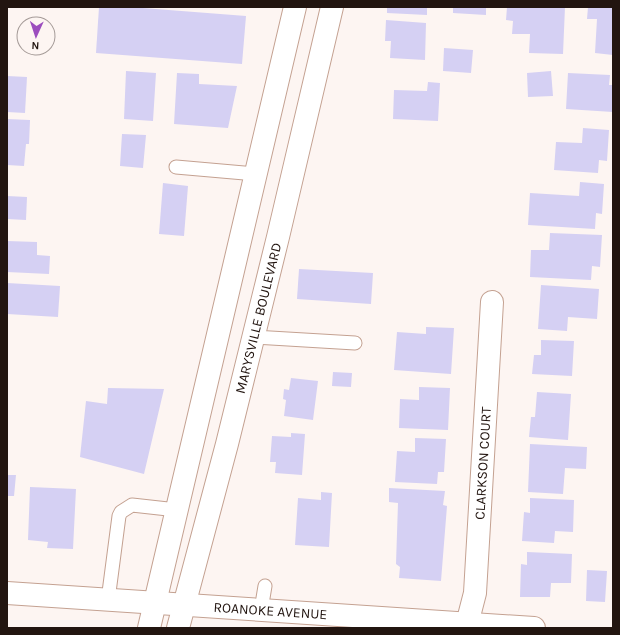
<svg xmlns="http://www.w3.org/2000/svg" width="620" height="635" font-family="Karla,sans-serif">
	<style>
		.building { fill: #d5d0f3 }
		.lines { fill: none; stroke-linecap: round; stroke-linejoin: round }
		.lane-casing { stroke: #c4a191; stroke-width: 15 }
		.street-casing { stroke: #c4a191; stroke-width: 24 }
		.secondary-casing { stroke: #c4a191; stroke-width: 24 }
		.lane { stroke: #fff; stroke-width: 13 }
		.street { stroke: #fff; stroke-width: 22 }
		.secondary { stroke: #fff; stroke-width: 22 }
		.labels { text-anchor: middle; stroke-width: 4; stroke-linejoin: round; paint-order: stroke }
		.street-label { font-size: 14px; fill: #221510; stroke: #fdf5f2 }
	</style>
	<rect width="100%" height="100%" fill="#fdf5f2"/>
	<g class="building">
		<path d="M99,7H130L246,16L242,64L96,53Z"/>
		<path d="M387,7H427V15L387,13Z"/>
		<path d="M453,7H486V15L453,13Z"/>
		<path d="M507,7H565L563,54L529,53L530,34H512L513,21L506,20Z"/>
		<path d="M588,7H613V55L595,53L597,19H587Z"/>
		<path d="M386,20L426,23L425,60L390,58L391,41H385Z"/>
		<path d="M444,48L473,50L471,73L443,71Z"/>
		<path d="M126,71L156,73L153,121L124,119Z"/>
		<path d="M551,71L553,96L528,97L527,73Z"/>
		<path d="M177,73L199,74V84L237,86L228,128L174,124Z"/>
		<path d="M568,73L610,75L609,85H613V112L566,109Z"/>
		<path d="M7,76L27,77L25,113L7,112Z"/>
		<path d="M428,82L440,83L438,121L393,119L394,90L427,91Z"/>
		<path d="M7,119L30,120L29,144H26L24,166L7,165Z"/>
		<path d="M583,128L609,130L607,161L599,160L598,173L554,170L556,142L582,143Z"/>
		<path d="M122,134L146,135L143,168L120,166Z"/>
		<path d="M580,182L604,184L602,214L596,213L595,229L528,225L530,193L579,196Z"/>
		<path d="M163,183L188,186L184,236L159,234Z"/>
		<path d="M7,196L27,197L26,220L7,219Z"/>
		<path d="M550,233L602,235L600,267L592,266L591,280L530,277L531,250H549Z"/>
		<path d="M7,241L37,242V255L50,256L49,274L7,272Z"/>
		<path d="M299,269L373,273L371,304L297,299Z"/>
		<path d="M7,283L60,286L58,317L7,314Z"/>
		<path d="M541,285L599,289L597,319L568,317L567,331L538,329Z"/>
		<path d="M426,327L454,328L451,374L394,370L397,332L426,334Z"/>
		<path d="M541,340L574,341L572,376L532,374L534,355H541Z"/>
		<path d="M333,372L352,373L351,387L332,386Z"/>
		<path d="M291,378L318,381L313,420L284,416L286,400L283,399L284,389L289,390Z"/>
		<path d="M419,387L450,388L448,430L399,428L400,399L419,400Z"/>
		<path d="M108,388L164,389L144,474L80,457L86,401L107,404Z"/>
		<path d="M537,392L571,394L568,440L529,437L531,417H535Z"/>
		<path d="M291,433L305,434L302,475L275,473L276,462H270L272,436L291,437Z"/>
		<path d="M415,438L446,439L444,472H438L437,484L395,482L397,451L415,452Z"/>
		<path d="M530,444L587,447L586,469L565,468L563,494L528,492Z"/>
		<path d="M7,475H16L14,496H7Z"/>
		<path d="M30,487L76,489L73,549L47,548L48,542L28,540Z"/>
		<path d="M389,488L445,491L443,505L447,506L441,581L399,578L400,567L396,564L398,503L389,502Z"/>
		<path d="M321,492L332,493L329,547L295,545L298,498L321,500Z"/>
		<path d="M530,498L574,500L573,532L555,531L554,543L522,541L524,512L530,513Z"/>
		<path d="M527,552L572,554L571,583H551L550,597H520L521,564L527,565Z"/>
		<path d="M587,570L607,571L605,602L586,601Z"/>
	</g>
	<g class="lines">
		<defs>
			<g id="lane">
				<path d="M176,167L256,174"/>
				<path d="M253,337L355,343"/>
				<path d="M108,600L119,516L121,512L132,505L177,510"/>
				<path d="M261,610L265,586"/>
			</g>
			<g id="street">
				<path id="s1" d="M7,593L534,628"/>
				<path id="s2" d="M467,624L475,593L492,302"/>
			</g>
			<g id="secondary">
				<path d="M149,628L295,7"/>
				<path id="s3" d="M178,628L227,444L278,237L332,7"/>
			</g>
		</defs>
		<use href="#lane" class="lane-casing"/>
		<use href="#street" class="street-casing"/>
		<use href="#secondary" class="secondary-casing"/>
		<use href="#lane" class="lane"/>
		<use href="#street" class="street"/>
		<use href="#secondary" class="secondary"/>
	</g>
	<g class="labels">
		<g class="street-label">
			<text dy="5" stroke="none"><textPath href="#s3" startOffset="320">MARYSVILLE BOULEVARD</textPath></text>
			<text dy="5" stroke="none"><textPath href="#s2" startOffset="162">CLARKSON COURT</textPath></text>
			<text dy="5" stroke="none"><textPath href="#s1" startOffset="264">ROANOKE AVENUE</textPath></text>
		</g>
	</g>
	<rect width="620" height="635" fill="none" stroke="#221510" stroke-width="16"/>
	<g transform="translate(36 36) rotate(183)"><circle r="19" fill="#fdf5f2" stroke="#a59b98"/>
	<path d="M0-3L7 15L0 10L-7 15Z" fill="#9c4dbe"/>
	<text y="-6" font-size="11" font-weight="bold" text-anchor="middle" fill="#221510">N</text>
	</g>
</svg>
